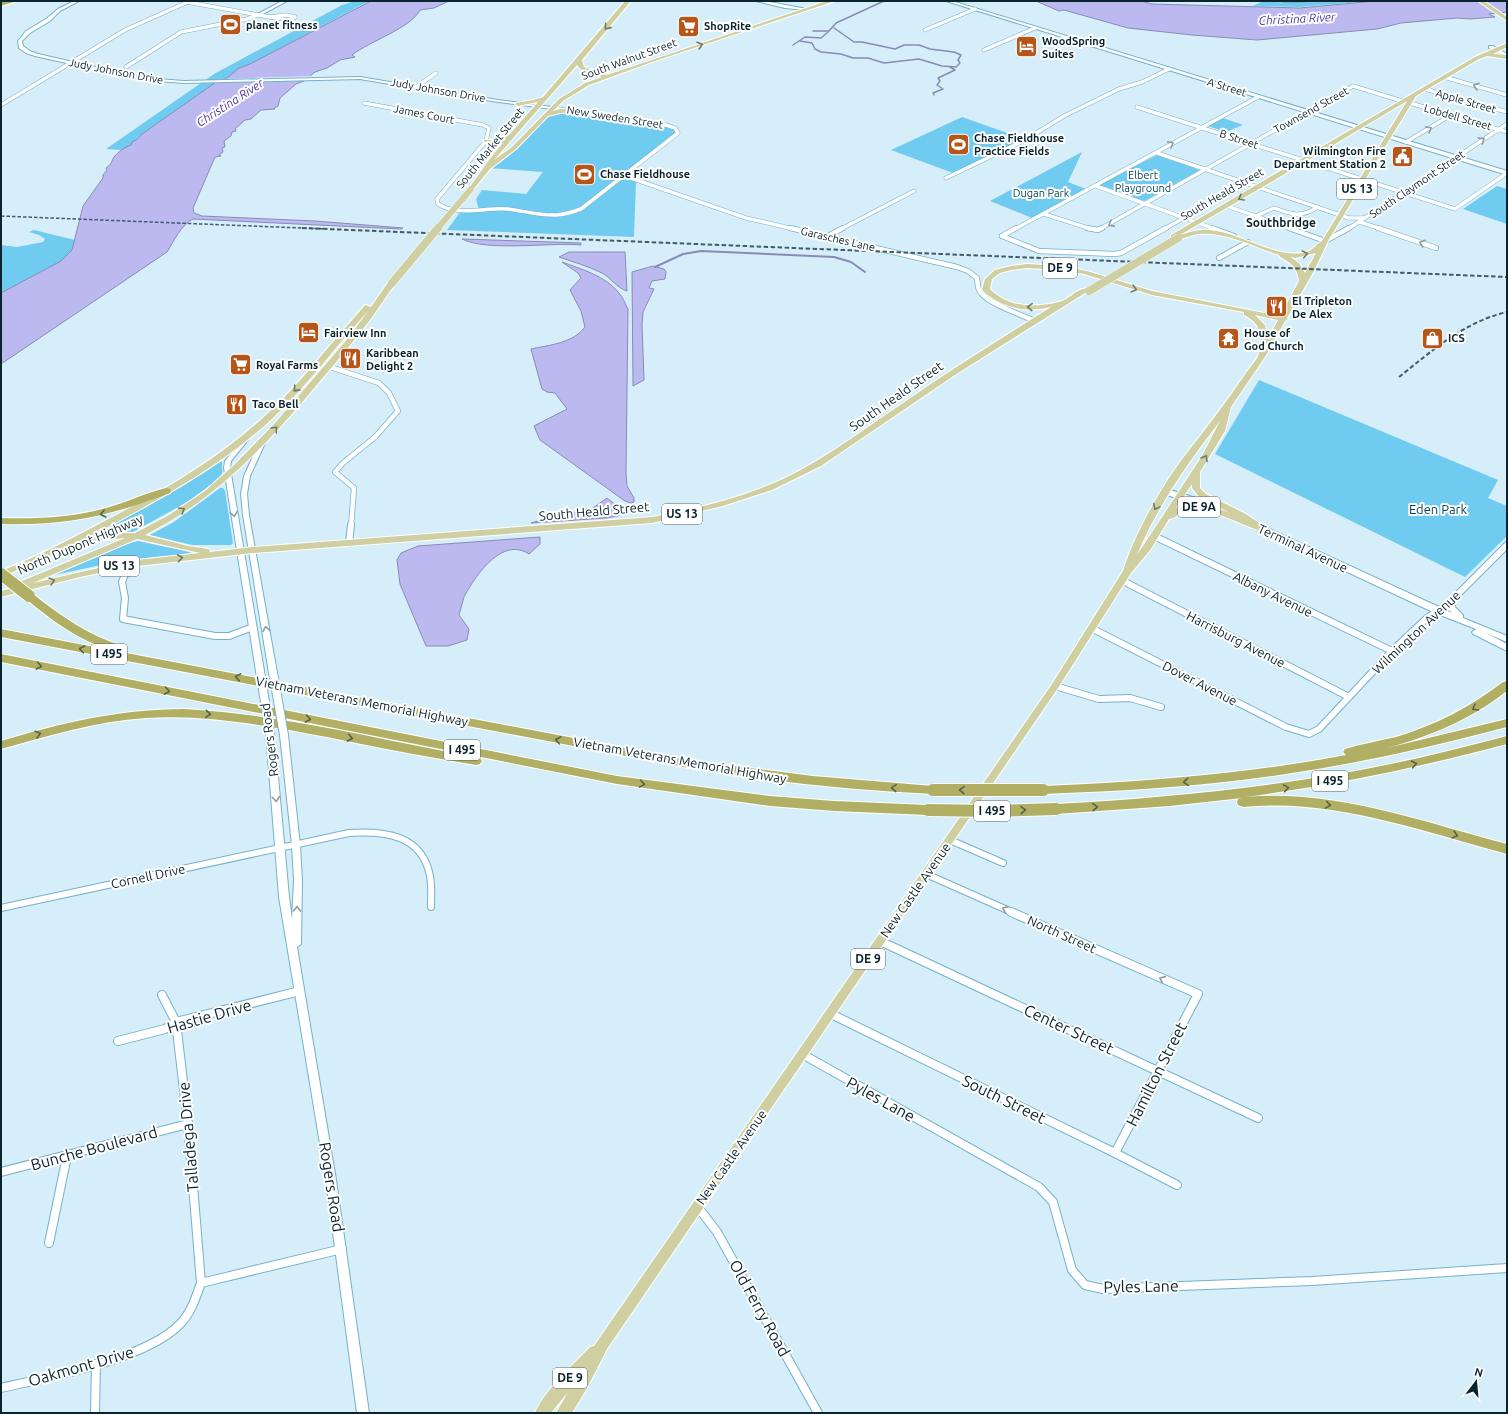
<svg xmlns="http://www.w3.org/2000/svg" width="1508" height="1414" font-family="Ubuntu,sans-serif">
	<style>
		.green { fill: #70cbf0 }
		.water { fill: #bcb9f1; stroke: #878cb6 }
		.pier { fill: #d6eef9 }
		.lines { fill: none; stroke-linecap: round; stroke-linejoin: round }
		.stream-far1 { stroke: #878cb6; stroke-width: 1.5 }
		.stream { stroke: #878cb6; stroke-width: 2 }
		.minor-far3-casing { stroke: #74b1cb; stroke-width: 4.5 }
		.minor-far2-casing { stroke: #74b1cb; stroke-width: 6 }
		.minor-far1-casing { stroke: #74b1cb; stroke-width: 8 }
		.minor-casing { stroke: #74b1cb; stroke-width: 10 }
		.tertiary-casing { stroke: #74b1cb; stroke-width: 2 }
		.secondary-casing { stroke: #74b1cb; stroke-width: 2 }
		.primary-casing { stroke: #fff; stroke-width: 2 }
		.motorway-casing { stroke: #fff; stroke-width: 2 }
		.minor-far3 { stroke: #fff; stroke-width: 3.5 }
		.minor-far2 { stroke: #fff; stroke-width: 4.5 }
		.minor-far1 { stroke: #fff; stroke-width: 6 }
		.minor { stroke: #fff; stroke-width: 8 }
		.tertiary { fill: #fff; fill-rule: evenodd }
		.secondary { fill: #fff; fill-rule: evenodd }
		.primary { fill: #d0cfa1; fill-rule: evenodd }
		.motorway { fill: #b1af63; fill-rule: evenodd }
		.rail-far1 { stroke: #425c66; stroke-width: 1.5; stroke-dasharray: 3.5 2; stroke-linecap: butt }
		.rail { stroke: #425c66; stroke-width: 2; stroke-dasharray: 4.5 2.5; stroke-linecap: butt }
		.tertiary-bridge-casing { stroke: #74b1cb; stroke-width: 10; stroke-linecap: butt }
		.primary-bridge-far1-casing { stroke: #fff; stroke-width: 7; stroke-linecap: butt }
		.primary-bridge-casing { stroke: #fff; stroke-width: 9; stroke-linecap: butt }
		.motorway-bridge-casing { stroke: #fff; stroke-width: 14; stroke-linecap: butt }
		.tertiary-bridge { stroke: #fff; stroke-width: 8 }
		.primary-bridge-far1 { stroke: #d0cfa1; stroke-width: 6 }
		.primary-bridge { stroke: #d0cfa1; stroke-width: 8 }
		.motorway-bridge { stroke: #b1af63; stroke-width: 12 }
		.oneway { stroke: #6d7a68 }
		.oneway2 { stroke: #919ca1 }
		.oneway3 { stroke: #556346 }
		.labels { text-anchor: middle; stroke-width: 4; stroke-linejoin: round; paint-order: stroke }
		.far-poi-label { font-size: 11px; font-weight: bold; fill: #0a242e; stroke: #fff; text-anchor: start }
		.far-street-label { font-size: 11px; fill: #0a242e; stroke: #fff }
		.far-park-label { font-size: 11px; fill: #033f52; stroke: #fff }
		.far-water-label { font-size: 12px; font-style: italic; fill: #4c369e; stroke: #fff }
		.shield { fill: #fff; stroke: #54666d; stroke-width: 1 }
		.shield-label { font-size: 12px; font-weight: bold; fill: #0a242e }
		.far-neighbourhood-label { font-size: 12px; font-weight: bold; fill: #0a242e; stroke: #fff }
		.street-label { font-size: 13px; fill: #0a242e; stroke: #fff }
		.park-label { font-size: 13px; fill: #033f52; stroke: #fff }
		.near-street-label { font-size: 16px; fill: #0a242e; stroke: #fff }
	</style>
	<rect width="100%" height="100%" fill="#d6eef9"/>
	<g class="green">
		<path d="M355,1H369L250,64L239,68L227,78L219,80L142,134L131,145L122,150L106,149L214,74L342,5Z"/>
		<path d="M1263,1L1293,3L1307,1H1374L1299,7L1253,6Z"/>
		<path d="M564,111L673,127L678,132L625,176L636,182L634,237L447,230L461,211L479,210L476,199L482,190L526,194L543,172L488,168L509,152L545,116Z"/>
		<path d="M962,117L1024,139L953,173L891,150Z"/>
		<path d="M1223,118L1243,125L1226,132L1208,126Z"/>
		<path d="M1082,152L1068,182L1086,189L1032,218L990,201Z"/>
		<path d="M1157,155L1200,170L1144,201L1099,185Z"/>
		<path d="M1497,186L1507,189V224L1463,209Z"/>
		<path d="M34,230L75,240L72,250L61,261L1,293V245L17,247L43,242L45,239L39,235L29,232Z"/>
		<path d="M1259,380L1498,480L1488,498L1507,506V536L1465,577L1215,454Z"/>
		<path d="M222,461V476L189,501L131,533H121L87,539V536L150,505Z"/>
		<path d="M220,488H223L225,491L233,543L231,545H192L150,535L174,522Z"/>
		<path d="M138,541L190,552L189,554L125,560L49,576L129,543Z"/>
	</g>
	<g class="water">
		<path d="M371,1H449L434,8L420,10C411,28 370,41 352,55L355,57L340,60L327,68L315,72L304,81L296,84L280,98L278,106L274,108L275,109L261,110L251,119L245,120L235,129L236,131L232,132L231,136L224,141L225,147L222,148L223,152L219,155L221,156L215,157L193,208L194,213L202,216L315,221L403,228L401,229L193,219C181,225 174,241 167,252L1,364V293L61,261L72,250L83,206L103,178V175L107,170L106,168C112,164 111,162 114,157C118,152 125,147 131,145L132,142L138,139L142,134L219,80L227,78L239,68L250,64Z"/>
		<path d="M1036,1H1141L1152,4L1300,8L1376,1H1507V12L1489,14L1495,17L1470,19L1457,18L1401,23L1377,29L1257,40L1192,35L1128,28L1064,10L1059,11Z"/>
		<path d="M462,239L581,243V245C550,242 488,252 462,239Z"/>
		<path d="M569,252H625L627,291C617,288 611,278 602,273C588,266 573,262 559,257Z"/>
		<path d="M562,262C581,269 606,276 619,293C623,297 625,304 628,309L626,473L627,486L634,498V502L631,503L625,501L540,440L534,426L567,409L555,393L547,392L542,389L531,349C550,345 573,343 585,327L581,311L570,290L581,278L578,273Z"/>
		<path d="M653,266L664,269L666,272L665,279L652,281L649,288L654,289L643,312L642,324L644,380L633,386L632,272Z"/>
		<path d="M607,498L625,512L618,516L606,518L531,523L564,513H578L590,510Z"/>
		<path d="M540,537V544L529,554C502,536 475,576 464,597C462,603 461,609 459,615L469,629L467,640L448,646H426L400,584L397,560L401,553L418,546Z"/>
	</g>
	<path class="pier" d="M313,76L309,80L213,82L218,79Z"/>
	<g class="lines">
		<g class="stream-far1">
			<path d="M813,31H829L836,23L884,1"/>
			<path d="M800,41L812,43L815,49L821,52L841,54L853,58H868L884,63L919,59L942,66L956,67L960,63L958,60L961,55L954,52L930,49L919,45H904L895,49L862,42H854L834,28"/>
			<path d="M793,45L805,37L821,38L828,32"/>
			<path d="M934,95L933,93L943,89L937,85L940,81L938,78L955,70L950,67"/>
		</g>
		<path class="stream" d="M655,267L683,254L701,251L834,257L851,262L865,272"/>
		<defs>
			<g id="minor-far3">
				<path d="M187,2L270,17"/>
				<path d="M286,15L295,17L290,20L270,17Z"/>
				<path d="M925,30L975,9"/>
				<path d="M984,50L1035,28"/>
				<path d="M126,67L181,32L247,19L258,15"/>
				<path d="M1444,77L1507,95"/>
				<path d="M416,87L436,73"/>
				<path d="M1425,89L1507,112"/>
				<path d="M364,103L483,125L489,128L486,141L437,199L438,204C458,217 486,207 508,209C524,211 541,216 557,215C566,214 573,212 581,209L678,133L675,128L666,125L552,108"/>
				<path d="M1410,103L1507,132"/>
				<path d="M1,105L125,30L190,1"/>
				<path d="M1137,107L1455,209L1507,173"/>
				<path d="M1406,142L1451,115"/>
				<path d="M1157,153L1349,218H1364"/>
				<path d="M625,176L746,218L794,229"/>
				<path d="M946,178L1025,140L1064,116L1119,89L1142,82L1169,69"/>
				<path d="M1096,186L1215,229"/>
				<path d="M1227,206L1292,229"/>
				<path d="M1044,214L1091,229"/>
				<path d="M1256,216L1274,208C1293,215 1300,218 1318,207"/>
				<path d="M1360,222L1381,229"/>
				<path d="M841,229L914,191"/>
				<path d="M1015,229L1258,97"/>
				<path d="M1100,229L1353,86L1402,101"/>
				<path d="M1164,229L1184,218"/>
				<path d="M1348,229L1507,124"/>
			</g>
			<g id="minor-far2">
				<path d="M790,228L957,267L968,271L977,278C978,283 977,289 981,293C989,304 1022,315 1035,321"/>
				<path d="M1087,228L1098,230L1102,228"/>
				<path d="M1212,228L1234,236"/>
				<path d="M1289,228L1325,241L1349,228"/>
				<path d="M1378,228L1436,248"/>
				<path d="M828,236L843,228"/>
				<path d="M1002,236L1016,228"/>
				<path d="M1002,236L1039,251L1115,254L1121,253L1166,228"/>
				<path d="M1219,258L1248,242"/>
				<path d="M318,363L379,383L389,393L398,411L375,437L343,463L335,472L354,488L351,526"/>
			</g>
			<g id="minor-far1">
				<path d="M1154,536L1392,651"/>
				<path d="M349,543L351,525"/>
				<path d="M129,564L122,582L125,598L123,619L215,636H229L253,627"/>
				<path d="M1123,581L1349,697"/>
				<path d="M1093,629L1286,727L1309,734L1319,729L1392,651L1427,618L1447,605L1507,545"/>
				<path d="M1055,686L1099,699L1130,698L1161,707"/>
				<path d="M950,840L1003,863"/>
				<path d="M926,874L1014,913"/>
				<path d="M1,908L349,833C384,831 422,834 430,876C432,886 431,897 431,907"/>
			</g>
			<g id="minor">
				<path d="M1011,912L1198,994L1115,1153"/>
				<path d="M880,941L1258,1118"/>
				<path d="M162,995L176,1022L188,1124L201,1283"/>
				<path d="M831,1014L1115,1153L1177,1185"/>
				<path d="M118,1041L165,1029L176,1022L300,991"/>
				<path d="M802,1054L1039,1187L1053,1202L1072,1270L1085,1285L1103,1289L1312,1281L1507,1268"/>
				<path d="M1,1172L188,1124"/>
				<path d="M697,1206L717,1232L818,1413"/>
				<path d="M49,1243L67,1156"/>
				<path d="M1,1388C49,1377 147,1359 180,1324C191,1313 196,1297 201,1283L342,1249"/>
				<path d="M95,1413L96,1364"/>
			</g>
			<g id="tertiary">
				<path d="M74,1H79L60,11L50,21L30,33L22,41L23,46L30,51L38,54L144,78L184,81L360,77L498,100L552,107L554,108L552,109L498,102L360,79L184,83L144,80L35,56L26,53L19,48L18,41L26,31L46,19L58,9Z"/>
				<path d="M282,1H287L259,16L256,15Z"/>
				<path d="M756,1H764L807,9L805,10L785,8Z"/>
				<path d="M946,1H952L1507,171V175Z"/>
				<path d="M1282,1H1306L1304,2H1284Z"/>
				<path d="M245,438L248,440L231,461L230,468L263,665L259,668L255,665L224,468L225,461L243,439Z"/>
				<path d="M263,439L266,441L250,476L247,494L249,515L276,667L272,670L268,667L243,515L241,494L244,476L260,441Z"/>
				<path d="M270,730L274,733L289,897L292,919L294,881L292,845L280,735L284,732L288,735L300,845L302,881L301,944L297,947L336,1180L369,1413H357L326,1180L279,897L266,733Z"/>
			</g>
			<g id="secondary">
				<path d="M1489,46H1493L1507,54V58L1489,48Z"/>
				<path d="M1162,489C1170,488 1224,507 1230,513L1226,515H1223L1162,493Z"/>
				<path d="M1251,523H1257L1452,613L1447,608L1448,599H1454L1455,607L1463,615V618L1507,636V642L1486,633L1507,644V651L1473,634L1472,632L1476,629L1435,613L1251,527L1250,525Z"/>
			</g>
			<g id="primary">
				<path d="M625,1H631L582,60L584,67L607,75L827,1H835L652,62L589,85L563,101L553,111L560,109H577L579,110V112L560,113L548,116L516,149L490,169L473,190H469V188C481,172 490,157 503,143C497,145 488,144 483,141L484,140H498L509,135L538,102L518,106L515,104L516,103L533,100L543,97ZM577,65L580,69L602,77L585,83L559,99L512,147L494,160Z"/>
				<path d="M1478,1H1484L1507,17V21Z"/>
				<path d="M1507,43V47L1493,54L1507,55V59L1487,56L1479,59L1416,96L1328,241L1315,269L1287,318L1288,319L1285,321L1267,354L1231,407L1225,431L1200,472V488L1206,494L1246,514L1265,527L1266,529L1265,531C1260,532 1240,523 1233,520C1219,515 1201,506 1185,511C1179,513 1175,519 1169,519L1151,549L1131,573L1058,688L607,1349L586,1390L572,1413H556L568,1392L551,1413H535C544,1391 573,1365 590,1347L594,1346L1052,684L1123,571C1135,533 1162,485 1186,454C1207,427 1227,401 1246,373C1250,367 1258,359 1259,353C1263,335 1261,324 1244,315V312L1152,295L1084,274L1061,270L1027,268L1011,270L1000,273L992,279L990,289C1009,308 1035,308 1059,302C1070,300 1081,282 1093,291L1085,293L955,375L821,466L772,490L723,506L652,523L253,553L129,567L80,577L1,597V591L24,585L20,583L22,581L125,538L97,541L75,548L71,546L32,564L1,577V571C34,558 65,542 97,525C156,495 216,461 266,415C298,386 324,351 353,319L365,305L371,307L389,281H392L396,283C384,299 373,317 360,333C344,353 327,373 310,393C262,450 212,501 145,535L188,546L209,549L210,552L253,547L652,517C697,509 741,498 783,479C827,458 865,428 906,401C953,368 1002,338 1051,307C1027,313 1001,308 983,291L982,289L985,279L995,270L1011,266L1027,264L1061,266L1087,271L1152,291L1280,316L1299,281C1297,268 1292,263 1280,257L1279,255C1254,247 1226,231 1198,234C1192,235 1186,238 1180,239L1177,237H1171V235L1475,57ZM1407,101L1322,241C1316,244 1313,250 1307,252C1279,260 1244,235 1216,231C1203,228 1192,231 1180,235L1261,188ZM1316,253L1305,273L1299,263L1290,257L1296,258ZM369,310L344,343L275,423L234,465L205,491L169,515L135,533H113L83,540C149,505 217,470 272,419C307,386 336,346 369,310ZM1255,315L1278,320L1268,339L1265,325ZM1220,421L1202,456L1137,555C1157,506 1188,463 1220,421ZM1192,484V488L1200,498L1230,513C1212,506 1195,502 1176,508ZM137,539L200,553L129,561L33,583Z"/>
			</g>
			<g id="motorway">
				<path d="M6,1H17L1,6V2Z"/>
				<path d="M166,488L170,489L171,491L170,493C110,516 65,526 1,524V518C35,519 69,518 102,509C124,504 144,493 166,488Z"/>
				<path d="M29,593L33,594C61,616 89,636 123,646L125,649L121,652L694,761L813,776L933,786L937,787L939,790L937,793L933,794C853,790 773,782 694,769L1,637V629L110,650C78,640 51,620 25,598L23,596L25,594Z"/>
				<path d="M1,654L617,776L770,796L834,801L928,805L933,807L934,810L933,813L928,815L834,811L770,806L617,784L1,662Z"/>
				<path d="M1507,681V691C1471,719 1431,736 1387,748L1507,719V727C1432,747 1356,764 1279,775C1201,787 1122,791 1043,794L1039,793L1037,790L1039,787L1043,786C1144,782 1246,774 1346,755L1343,752L1345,749C1361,744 1379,741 1396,737C1436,725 1470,707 1503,682Z"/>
				<path d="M184,709C282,714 379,740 476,757L480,758L482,761L480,764L476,765C426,757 376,747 327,737C267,726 207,714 146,718C96,721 49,736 1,749V741C61,723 120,709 184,709Z"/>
				<path d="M1507,736V744C1421,767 1334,785 1246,797C1334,789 1423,822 1507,844V854C1421,831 1333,798 1243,807L1238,805L1237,802L1238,799L1242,798L1170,806L1056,814L1051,812L1050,809L1051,806L1056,804C1151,799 1245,790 1339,774C1396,764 1451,751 1507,736Z"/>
			</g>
		</defs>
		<use href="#minor-far3" class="minor-far3-casing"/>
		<use href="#minor-far2" class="minor-far2-casing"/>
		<use href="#minor-far1" class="minor-far1-casing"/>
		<use href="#minor" class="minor-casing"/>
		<use href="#tertiary" class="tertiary-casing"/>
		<use href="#secondary" class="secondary-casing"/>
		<use href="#primary" class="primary-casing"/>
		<use href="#motorway" class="motorway-casing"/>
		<use href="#minor-far3" class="minor-far3"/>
		<use href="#minor-far2" class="minor-far2"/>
		<use href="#minor-far1" class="minor-far1"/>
		<use href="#minor" class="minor"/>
		<use href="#tertiary" class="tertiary"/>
		<use href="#secondary" class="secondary"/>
		<use href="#primary" class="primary"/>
		<use href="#motorway" class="motorway"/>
		<path class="rail-far1" d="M1,216L327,229"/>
		<g class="rail">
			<path d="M302,228L1507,277"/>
			<path d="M1399,377C1433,350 1464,322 1507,312"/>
		</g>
		<defs>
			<g id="tertiary-bridge">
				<path d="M259,665L270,733"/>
				<path d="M272,667L284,735"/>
			</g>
			<path id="primary-bridge-far1" d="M437,229L471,189"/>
			<g id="primary-bridge">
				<path d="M392,283L438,228"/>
				<path d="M1089,291L1178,238"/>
			</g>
			<g id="motorway-bridge">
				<path d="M1,574L29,596"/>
				<path d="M933,790H1043"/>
				<path d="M928,810L994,811L1056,809"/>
			</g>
		</defs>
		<use href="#tertiary-bridge" class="tertiary-bridge-casing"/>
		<use href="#primary-bridge-far1" class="primary-bridge-far1-casing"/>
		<use href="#primary-bridge" class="primary-bridge-casing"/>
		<use href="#motorway-bridge" class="motorway-bridge-casing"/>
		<use href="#tertiary-bridge" class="tertiary-bridge"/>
		<use href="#primary-bridge-far1" class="primary-bridge-far1"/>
		<use href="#primary-bridge" class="primary-bridge"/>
		<use href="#motorway-bridge" class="motorway-bridge"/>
	</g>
	<defs><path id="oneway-chevron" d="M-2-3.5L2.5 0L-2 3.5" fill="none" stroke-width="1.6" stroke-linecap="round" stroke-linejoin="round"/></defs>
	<g class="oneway">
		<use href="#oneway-chevron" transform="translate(607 27) rotate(129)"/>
		<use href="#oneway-chevron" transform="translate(700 45) rotate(-18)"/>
		<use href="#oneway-chevron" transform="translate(1241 198) rotate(150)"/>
		<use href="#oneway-chevron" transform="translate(1305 254) rotate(-12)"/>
		<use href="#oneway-chevron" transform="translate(1134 289) rotate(15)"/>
		<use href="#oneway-chevron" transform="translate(1030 307) rotate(-177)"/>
		<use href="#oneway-chevron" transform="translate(296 389) rotate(132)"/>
		<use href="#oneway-chevron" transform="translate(275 429) rotate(-47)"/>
		<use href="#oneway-chevron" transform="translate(1205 458) rotate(-59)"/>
		<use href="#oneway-chevron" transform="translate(1156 507) rotate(118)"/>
		<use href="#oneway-chevron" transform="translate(182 510) rotate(-31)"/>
		<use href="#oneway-chevron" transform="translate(180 558) rotate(-6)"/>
		<use href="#oneway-chevron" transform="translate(52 581) rotate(-15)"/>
	</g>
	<g class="oneway2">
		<use href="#oneway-chevron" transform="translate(1476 86) rotate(-164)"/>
		<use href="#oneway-chevron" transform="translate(1429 129) rotate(-31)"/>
		<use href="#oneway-chevron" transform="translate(1482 140) rotate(-33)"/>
		<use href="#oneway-chevron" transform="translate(1171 144) rotate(-29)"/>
		<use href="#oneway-chevron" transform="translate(1111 224) rotate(152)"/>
		<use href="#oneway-chevron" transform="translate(1422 243) rotate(-161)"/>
		<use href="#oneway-chevron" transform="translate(234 514) rotate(81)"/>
		<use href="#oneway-chevron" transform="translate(266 629) rotate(-99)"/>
		<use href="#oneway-chevron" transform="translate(276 799) rotate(85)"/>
		<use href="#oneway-chevron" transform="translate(297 909) rotate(-89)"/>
		<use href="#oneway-chevron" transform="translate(1005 909) rotate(-156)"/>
		<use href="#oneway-chevron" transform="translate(1162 979) rotate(-156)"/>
	</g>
	<g class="oneway3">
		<use href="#oneway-chevron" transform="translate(103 514) rotate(166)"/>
		<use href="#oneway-chevron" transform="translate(82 649) rotate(-169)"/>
		<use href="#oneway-chevron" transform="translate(39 666) rotate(11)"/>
		<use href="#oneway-chevron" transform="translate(238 677) rotate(-169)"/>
		<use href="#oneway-chevron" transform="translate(167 691) rotate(11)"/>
		<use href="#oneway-chevron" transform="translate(1475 708) rotate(150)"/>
		<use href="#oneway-chevron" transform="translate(208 714) rotate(5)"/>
		<use href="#oneway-chevron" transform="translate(308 719) rotate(11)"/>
		<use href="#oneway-chevron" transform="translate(38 734) rotate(-16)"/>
		<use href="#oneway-chevron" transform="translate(350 738) rotate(11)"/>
		<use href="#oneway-chevron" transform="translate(558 740) rotate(-169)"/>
		<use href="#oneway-chevron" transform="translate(1414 764) rotate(-12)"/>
		<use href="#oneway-chevron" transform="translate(1186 782) rotate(175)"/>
		<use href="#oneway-chevron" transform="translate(642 784) rotate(9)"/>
		<use href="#oneway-chevron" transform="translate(894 788) rotate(-177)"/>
		<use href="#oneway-chevron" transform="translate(1286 788) rotate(-9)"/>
		<use href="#oneway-chevron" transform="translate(962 790) rotate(-178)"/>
		<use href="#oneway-chevron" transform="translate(1328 805) rotate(9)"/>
		<use href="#oneway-chevron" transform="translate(1095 807) rotate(-3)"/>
		<use href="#oneway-chevron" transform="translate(1023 810) rotate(-2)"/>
		<use href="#oneway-chevron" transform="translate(1455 835) rotate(15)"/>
	</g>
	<defs>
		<symbol id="stadium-square" viewBox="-11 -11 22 22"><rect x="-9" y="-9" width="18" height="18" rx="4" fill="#b75519" stroke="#fff"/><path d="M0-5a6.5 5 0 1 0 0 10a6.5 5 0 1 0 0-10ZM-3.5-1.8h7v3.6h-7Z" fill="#fff"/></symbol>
		<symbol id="supermarket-square" viewBox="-11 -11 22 22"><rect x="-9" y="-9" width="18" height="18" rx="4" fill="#b75519" stroke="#fff"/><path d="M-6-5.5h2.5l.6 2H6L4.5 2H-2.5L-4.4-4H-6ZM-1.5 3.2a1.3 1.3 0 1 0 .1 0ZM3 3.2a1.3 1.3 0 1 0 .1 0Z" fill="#fff"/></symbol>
		<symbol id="hotel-square" viewBox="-11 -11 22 22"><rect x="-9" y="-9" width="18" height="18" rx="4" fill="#b75519" stroke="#fff"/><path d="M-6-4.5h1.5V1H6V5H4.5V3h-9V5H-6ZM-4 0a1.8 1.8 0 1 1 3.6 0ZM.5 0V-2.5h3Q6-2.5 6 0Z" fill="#fff"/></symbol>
		<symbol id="civic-square" viewBox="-11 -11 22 22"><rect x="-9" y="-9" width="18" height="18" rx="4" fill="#b75519" stroke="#fff"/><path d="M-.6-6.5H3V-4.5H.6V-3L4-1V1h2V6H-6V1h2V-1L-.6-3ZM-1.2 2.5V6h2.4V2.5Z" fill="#fff"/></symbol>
		<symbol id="restaurant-square" viewBox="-11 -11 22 22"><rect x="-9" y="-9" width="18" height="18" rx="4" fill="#b75519" stroke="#fff"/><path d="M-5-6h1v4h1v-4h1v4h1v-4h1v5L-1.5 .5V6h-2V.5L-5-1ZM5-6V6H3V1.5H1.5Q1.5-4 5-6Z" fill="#fff"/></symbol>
		<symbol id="shop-square" viewBox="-11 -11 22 22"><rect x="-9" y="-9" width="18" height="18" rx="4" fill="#b75519" stroke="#fff"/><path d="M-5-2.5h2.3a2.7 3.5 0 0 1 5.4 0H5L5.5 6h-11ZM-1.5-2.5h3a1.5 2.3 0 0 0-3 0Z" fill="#fff"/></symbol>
		<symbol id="temple-square" viewBox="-11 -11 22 22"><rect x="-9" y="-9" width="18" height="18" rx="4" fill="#b75519" stroke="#fff"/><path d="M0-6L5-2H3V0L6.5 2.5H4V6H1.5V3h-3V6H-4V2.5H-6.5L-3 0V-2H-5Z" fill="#fff"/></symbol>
	</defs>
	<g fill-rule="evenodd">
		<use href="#stadium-square" x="218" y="12" width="25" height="25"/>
		<use href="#supermarket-square" x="676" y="14" width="25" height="25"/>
		<use href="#hotel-square" x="1014" y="34" width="25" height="25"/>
		<use href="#stadium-square" x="946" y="132" width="25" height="25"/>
		<use href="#civic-square" x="1390" y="144" width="25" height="25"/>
		<use href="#stadium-square" x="572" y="162" width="25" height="25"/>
		<use href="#restaurant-square" x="1264" y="294" width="25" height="25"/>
		<use href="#hotel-square" x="296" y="320" width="25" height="25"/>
		<use href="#shop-square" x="1420" y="326" width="25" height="25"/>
		<use href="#temple-square" x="1216" y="326" width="25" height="25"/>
		<use href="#restaurant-square" x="338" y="346" width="25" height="25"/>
		<use href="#supermarket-square" x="228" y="352" width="25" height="25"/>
		<use href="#restaurant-square" x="224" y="392" width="25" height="25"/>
	</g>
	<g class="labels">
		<g class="far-poi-label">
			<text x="246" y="29">planet fitness</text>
			<text x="704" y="30">ShopRite</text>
			<text x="1042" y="45">WoodSpring<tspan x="1042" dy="13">Suites</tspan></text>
			<text x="974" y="142">Chase Fieldhouse<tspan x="974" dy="13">Practice Fields</tspan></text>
			<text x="1386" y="155" text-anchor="end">Wilmington Fire<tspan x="1386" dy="13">Department Station 2</tspan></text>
			<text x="600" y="178">Chase Fieldhouse</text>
			<text x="1292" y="305">El Tripleton<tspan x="1292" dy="13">De Alex</tspan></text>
			<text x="324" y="337">Fairview Inn</text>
			<text x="1244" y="337">House of<tspan x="1244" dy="13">God Church</tspan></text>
			<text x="1448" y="342">ICS</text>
			<text x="366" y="357">Karibbean<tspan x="366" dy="13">Delight 2</tspan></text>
			<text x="256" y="369">Royal Farms</text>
			<text x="252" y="408">Taco Bell</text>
		</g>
		<g class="far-street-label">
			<text transform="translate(629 59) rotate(-20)" y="4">South Walnut Street</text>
			<text transform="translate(116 71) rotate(11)" y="4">Judy Johnson Drive</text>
			<text transform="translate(1227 87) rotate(17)" y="4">A Street</text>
			<text transform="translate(438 90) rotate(10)" y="4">Judy Johnson Drive</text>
			<text transform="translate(1466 101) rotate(16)" y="4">Apple Street</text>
			<text transform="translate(1311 110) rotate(-29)" y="4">Townsend Street</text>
			<text transform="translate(424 114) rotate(11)" y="4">James Court</text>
			<text transform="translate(615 117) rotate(9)" y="4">New Sweden Street</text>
			<text transform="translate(1458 117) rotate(16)" y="4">Lobdell Street</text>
			<text transform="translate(1239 139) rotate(18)" y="4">B Street</text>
			<text transform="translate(490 148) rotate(-51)" y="4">South Market Street</text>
			<text transform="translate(1417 184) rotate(-34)" y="4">South Claymont Street</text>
			<text transform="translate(1222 194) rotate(-30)" y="4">South Heald Street</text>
			<text transform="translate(838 239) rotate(13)" y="4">Garasches Lane</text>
		</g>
		<g class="far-park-label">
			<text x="1143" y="179">Elbert<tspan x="1143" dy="13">Playground</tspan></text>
			<text x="1041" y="197">Dugan Park</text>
		</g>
		<g class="far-water-label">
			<text transform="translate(1297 19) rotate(-3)" y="4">Christina River</text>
			<text transform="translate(230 103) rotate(-33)" y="4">Christina River</text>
		</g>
		<g class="shield">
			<rect x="1337" y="179" width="40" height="20" rx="3"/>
			<rect x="1043" y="258" width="34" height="20" rx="3"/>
			<rect x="1178" y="497" width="42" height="20" rx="3"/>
			<rect x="662" y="504" width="40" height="20" rx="3"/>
			<rect x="99" y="556" width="40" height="20" rx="3"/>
			<rect x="91" y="644" width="36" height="20" rx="3"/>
			<rect x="444" y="740" width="36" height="20" rx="3"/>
			<rect x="1312" y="771" width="36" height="20" rx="3"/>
			<rect x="974" y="801" width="36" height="20" rx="3"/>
			<rect x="851" y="949" width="34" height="20" rx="3"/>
			<rect x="553" y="1368" width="34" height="20" rx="3"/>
		</g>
		<g class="shield-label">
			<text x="1357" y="193">US 13</text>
			<text x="1060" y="272">DE 9</text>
			<text x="1199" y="511">DE 9A</text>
			<text x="682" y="518">US 13</text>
			<text x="119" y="570">US 13</text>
			<text x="109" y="658">I 495</text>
			<text x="462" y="754">I 495</text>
			<text x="1330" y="785">I 495</text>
			<text x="992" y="815">I 495</text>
			<text x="868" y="963">DE 9</text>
			<text x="570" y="1382">DE 9</text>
		</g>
		<g class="far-neighbourhood-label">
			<text x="1281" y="227">Southbridge</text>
		</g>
		<g class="street-label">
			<text transform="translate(896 396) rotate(-35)" y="5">South Heald Street</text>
			<text transform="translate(594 511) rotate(-5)" y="5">South Heald Street</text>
			<text transform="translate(80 544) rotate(-23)" y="5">North Dupont Highway</text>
			<text transform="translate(1303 548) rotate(25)" y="5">Terminal Avenue</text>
			<text transform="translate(1273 594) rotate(26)" y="5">Albany Avenue</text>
			<text transform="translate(1416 632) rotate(-43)" y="5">Wilmington Avenue</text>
			<text transform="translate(1236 639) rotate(27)" y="5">Harrisburg Avenue</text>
			<text transform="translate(1200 683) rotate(27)" y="5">Dover Avenue</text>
			<text transform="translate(362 701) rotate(11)" y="5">Vietnam Veterans Memorial Highway</text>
			<text transform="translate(269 740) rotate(-97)" y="5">Rogers Road</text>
			<text transform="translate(680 760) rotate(10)" y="5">Vietnam Veterans Memorial Highway</text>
			<text transform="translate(148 876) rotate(-12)" y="5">Cornell Drive</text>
			<text transform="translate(915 890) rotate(-55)" y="5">New Castle Avenue</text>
			<text transform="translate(1062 934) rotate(24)" y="5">North Street</text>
			<text transform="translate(731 1157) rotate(-55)" y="5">New Castle Avenue</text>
		</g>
		<g class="park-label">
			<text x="1438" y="514">Eden Park</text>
		</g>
		<g class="near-street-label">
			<text transform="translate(209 1016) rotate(-16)" y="6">Hastie Drive</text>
			<text transform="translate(1069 1029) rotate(25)" y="6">Center Street</text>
			<text transform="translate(1156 1074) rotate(-63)" y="6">Hamilton Street</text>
			<text transform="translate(881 1099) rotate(29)" y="6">Pyles Lane</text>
			<text transform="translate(1004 1099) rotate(26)" y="6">South Street</text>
			<text transform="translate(188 1137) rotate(-95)" y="6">Talladega Drive</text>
			<text transform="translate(94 1148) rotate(-15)" y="6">Bunche Boulevard</text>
			<text transform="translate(332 1187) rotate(81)" y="6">Rogers Road</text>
			<text transform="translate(1141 1286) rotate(-1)" y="6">Pyles Lane</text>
			<text transform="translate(760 1308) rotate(61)" y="6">Old Ferry Road</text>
			<text transform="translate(81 1366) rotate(-16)" y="6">Oakmont Drive</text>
		</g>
	</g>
	<rect width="1508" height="1414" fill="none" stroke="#0a242e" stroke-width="4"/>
	<g transform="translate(1476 1382) rotate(16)" stroke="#ffffff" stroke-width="3" paint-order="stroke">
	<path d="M0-3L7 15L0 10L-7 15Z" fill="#0a242e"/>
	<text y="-6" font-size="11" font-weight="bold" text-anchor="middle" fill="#0a242e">N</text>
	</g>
</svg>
